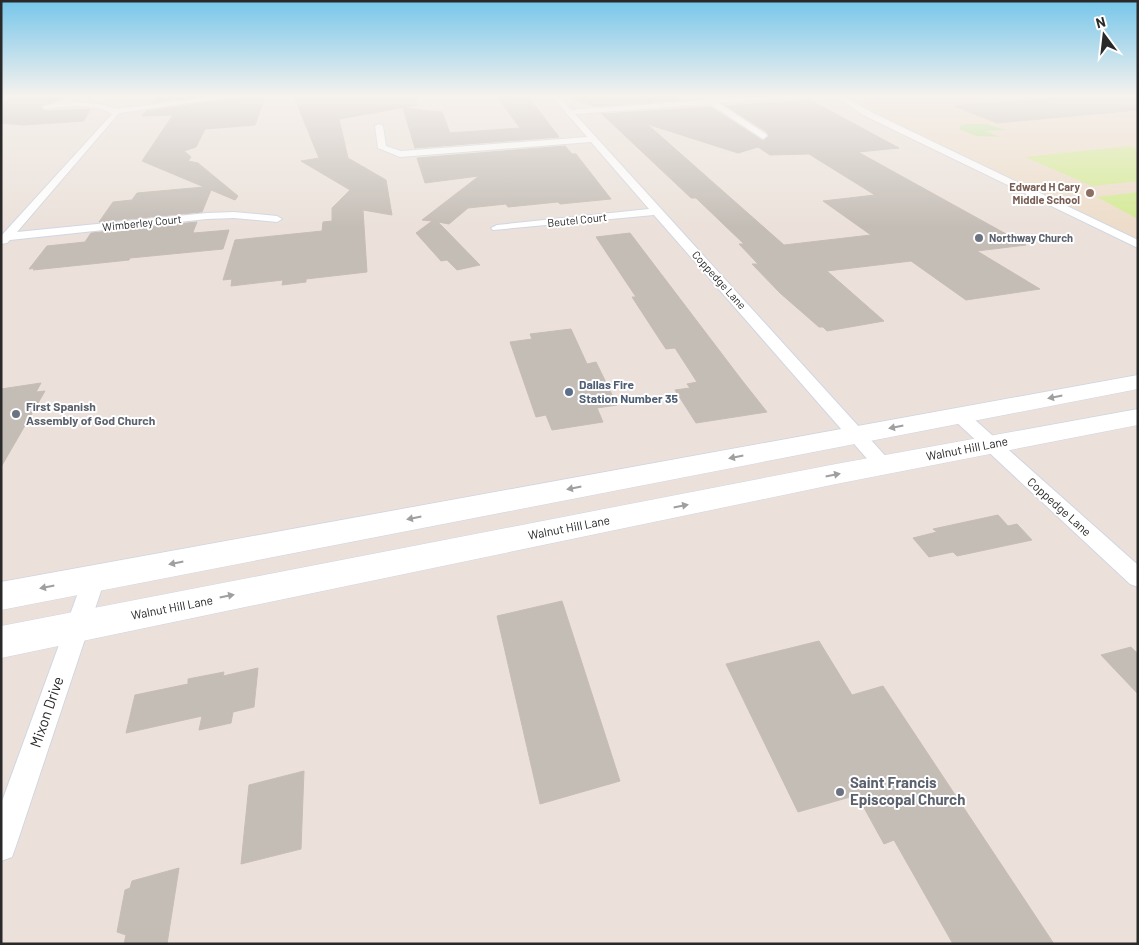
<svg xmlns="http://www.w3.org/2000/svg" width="1139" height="945" font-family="Barlow,sans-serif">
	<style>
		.education { fill: #eddcc9 }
		.green { fill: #bce296 }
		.pitch { fill: #d3ea92 }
		.building { fill: #c4bdb6; stroke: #c7bdb4; fill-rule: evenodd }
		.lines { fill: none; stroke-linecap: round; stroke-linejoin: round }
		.street-casing { stroke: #d0d6e2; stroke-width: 2 }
		.secondary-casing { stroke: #d0d6e2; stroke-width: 1 }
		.street { fill: #fff; fill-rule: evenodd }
		.secondary { fill: #fff; fill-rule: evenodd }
		.oneway { fill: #9f9f9f }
		.education-dot { fill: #8d6e63; stroke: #fff; stroke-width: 2 }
		.worship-dot { fill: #6b7280; stroke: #fff; stroke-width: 2 }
		.service-dot { fill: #5c6f8a; stroke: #fff; stroke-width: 2 }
		.labels { text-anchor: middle; stroke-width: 4; stroke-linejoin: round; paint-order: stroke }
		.far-education-label { font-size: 11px; font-weight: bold; fill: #785e54; stroke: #fff; text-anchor: end }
		.far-street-label { font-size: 11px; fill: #292929; stroke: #fff }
		.far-worship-label { font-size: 11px; font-weight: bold; fill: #5b616d; stroke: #fff; text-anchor: start }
		.service-label { font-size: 12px; font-weight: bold; fill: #4e5e75; stroke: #fff; text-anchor: start }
		.worship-label { font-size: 12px; font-weight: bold; fill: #5b616d; stroke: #fff; text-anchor: start }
		.street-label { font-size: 12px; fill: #292929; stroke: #fff }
		.near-street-label { font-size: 15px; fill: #292929; stroke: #fff }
		.near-worship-label { font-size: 15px; font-weight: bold; fill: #5b616d; stroke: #fff; text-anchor: start }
	</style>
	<rect width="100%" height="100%" fill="#ebe1da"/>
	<path class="education" d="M852,95H1138V239L871,111L848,96Z"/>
	<path class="green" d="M966,124H986L1006,130L985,131L1001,137L976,136L959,129L960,126Z"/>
	<g class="pitch">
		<path d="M1130,146L1138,149V181L1092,186L1025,157Z"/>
		<path d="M1138,192V219L1097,197Z"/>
	</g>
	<g class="building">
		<path d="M15,94H65L62,99L40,106L45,111L90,109L84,121L23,125L1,123V105Z"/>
		<path d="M159,94H216L153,102Z"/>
		<path d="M246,94H266L255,125L205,129L196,147L184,151L191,157L188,161L198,163L238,196L235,200L211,190L202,212L99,222L113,202L132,200L137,193L204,187L142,161L173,115L142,116L146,111L244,97Z"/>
		<path d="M293,94H416L417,105L339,119L348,158L386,180L392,215L363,210L367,272L306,279V282L282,285L283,280L231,286L232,279L223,280L235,240L322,231L323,222L332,221V208L350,190L301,161L319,158Z"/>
		<path d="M495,94H526L559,137L415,148L403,108L442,112L450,133L520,128Z"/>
		<path d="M572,94H672L680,100L595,106L571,98Z"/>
		<path d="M1098,94H1138V110L997,123L954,106Z"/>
		<path d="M810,100L899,148L858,152L1026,245L977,251L1040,289L966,300L911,261L827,271L884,321L827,331L823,327H819L780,293L752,264H758L739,244H744L696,198H691L602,114L711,107L763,141L769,136L767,132L726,106ZM647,124L738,153L758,147L770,155L809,154L875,195L823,201L871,235L784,245Z"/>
		<path d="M565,146L572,154H576L611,199L560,204L558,202L508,207L506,204L468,208L449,224L438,222L480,265L457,270L447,260L441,261L416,233L432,221L422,220L479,176L425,183L417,158Z"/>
		<path d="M197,222L193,232L194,233L229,230L223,249L130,258L129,260L33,270L35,268L29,269L47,246L85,242L91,233Z"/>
		<path d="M630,233L741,379L767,412L696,423L675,390L690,388L687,384L697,382L675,348L666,349L660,340L632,297H636L596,237Z"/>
		<path d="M571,329L587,364L596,362L617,405L597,408L603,422L552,430L546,415L536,417L510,342L532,339L530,334Z"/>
		<path d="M41,383L36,392L45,391L1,467V389Z"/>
		<path d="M998,515L1008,526L1017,524L1032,540L957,556L953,552L929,557L913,538L937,532L933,529Z"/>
		<path d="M562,601L620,781L540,804L497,616Z"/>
		<path d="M819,641L852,695L883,686L1054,944H953L894,840L884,844L857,795L798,812L726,664Z"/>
		<path d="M1131,647L1138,654V694L1101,655Z"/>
		<path d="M258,668L254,707L233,712L231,723L199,730L202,716L126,733L135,695L188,684V679L224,672L223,676Z"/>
		<path d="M304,771L301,849L241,864L249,785Z"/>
		<path d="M179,868L167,944H124L126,935L117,932L125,890L130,888L132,881Z"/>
	</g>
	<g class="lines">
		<defs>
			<g id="street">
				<path d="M67,95H74L71,101L105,105L116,109L227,95H244L119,113L17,232L207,213L234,212L277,216L282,219L277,222L234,218L207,219L10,240L7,243L1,244L2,235L112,114C98,103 63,106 46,109L42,107L63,101Z"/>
				<path d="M551,95H557L571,110L705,100L708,97L713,99L803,95L800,97L719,103L766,134L767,136L763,139L710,104L575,114L890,461L892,465L890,469L883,471L876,469L654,215L493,230L491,228L497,225L649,209L591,142L400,157L378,148L375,126L379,124L383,126L386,146L401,151L587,137Z"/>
				<path d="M834,95H842L869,111L1138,240V248L863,115Z"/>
				<path d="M959,410L965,411L1138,565V587L1130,584L953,419L951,415L953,411Z"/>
				<path d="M94,570L102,573L105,579L16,846L12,857L1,861V804L83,579L86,573Z"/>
			</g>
			<g id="secondary">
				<path d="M1138,375V389L1,610V582Z"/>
				<path d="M1138,409V425L836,484L1,658V626L836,464Z"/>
			</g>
		</defs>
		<use href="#street" class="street-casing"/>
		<use href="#secondary" class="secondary-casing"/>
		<use href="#street" class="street"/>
		<use href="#secondary" class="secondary"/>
	</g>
	<defs><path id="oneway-solid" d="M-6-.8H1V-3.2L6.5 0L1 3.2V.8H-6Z" transform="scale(1.25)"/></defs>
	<g class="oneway">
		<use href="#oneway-solid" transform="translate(1055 397) rotate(169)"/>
		<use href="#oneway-solid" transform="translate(896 427) rotate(169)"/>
		<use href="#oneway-solid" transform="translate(736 457) rotate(169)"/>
		<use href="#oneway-solid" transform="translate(833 475) rotate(-11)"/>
		<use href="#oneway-solid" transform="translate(574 488) rotate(169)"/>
		<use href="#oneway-solid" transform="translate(681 506) rotate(-11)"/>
		<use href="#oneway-solid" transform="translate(414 518) rotate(169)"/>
		<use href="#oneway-solid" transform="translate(176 563) rotate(169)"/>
		<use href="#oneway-solid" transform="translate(47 587) rotate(169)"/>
		<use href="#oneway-solid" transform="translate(227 596) rotate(-11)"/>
	</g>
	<linearGradient id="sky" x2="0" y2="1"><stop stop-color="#76c6ea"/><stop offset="0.42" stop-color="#f6f2ee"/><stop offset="1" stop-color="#f6f2ee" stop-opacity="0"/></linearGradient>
	<rect width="1139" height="227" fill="url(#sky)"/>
	<circle class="education-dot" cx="1090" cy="193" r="5"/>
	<g class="worship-dot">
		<circle cx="979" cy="238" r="5"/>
		<circle cx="16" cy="414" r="5"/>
		<circle cx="840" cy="792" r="5"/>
	</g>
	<circle class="service-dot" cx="569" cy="392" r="5"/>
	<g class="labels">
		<g class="far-education-label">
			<text x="1080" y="191">Edward H Cary<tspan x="1080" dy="13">Middle School</tspan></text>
		</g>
		<g class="far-street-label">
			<text transform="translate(577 220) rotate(-6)" y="4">Beutel Court</text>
			<text transform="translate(142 223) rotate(-6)" y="4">Wimberley Court</text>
			<text transform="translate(719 280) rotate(48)" y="4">Coppedge Lane</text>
		</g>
		<g class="far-worship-label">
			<text x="989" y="242">Northway Church</text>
		</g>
		<g class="service-label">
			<text x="579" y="389">Dallas Fire<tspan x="579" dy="14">Station Number 35</tspan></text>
		</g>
		<g class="worship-label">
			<text x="26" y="411">First Spanish<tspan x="26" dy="14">Assembly of God Church</tspan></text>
		</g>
		<g class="street-label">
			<text transform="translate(967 449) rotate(-11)" y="4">Walnut Hill Lane</text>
			<text transform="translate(1059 507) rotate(42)" y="4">Coppedge Lane</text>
			<text transform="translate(569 528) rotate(-11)" y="4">Walnut Hill Lane</text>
			<text transform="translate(172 608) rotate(-11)" y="4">Walnut Hill Lane</text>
		</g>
		<g class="near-street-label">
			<text transform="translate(47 712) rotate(-71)" y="5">Mixon Drive</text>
		</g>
		<g class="near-worship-label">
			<text x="850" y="788">Saint Francis<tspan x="850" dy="17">Episcopal Church</tspan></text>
		</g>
	</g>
	<rect width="1139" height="945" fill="none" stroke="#292929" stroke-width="5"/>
	<g transform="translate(1104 35) rotate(345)" stroke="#ffffff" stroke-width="4" paint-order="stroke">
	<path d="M0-4L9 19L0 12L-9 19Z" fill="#292929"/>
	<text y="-8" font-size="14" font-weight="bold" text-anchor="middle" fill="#292929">N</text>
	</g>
</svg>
